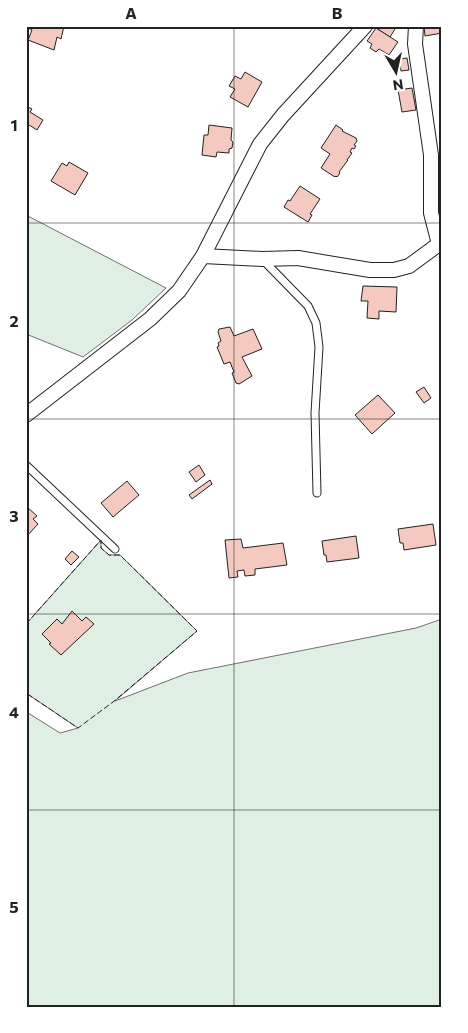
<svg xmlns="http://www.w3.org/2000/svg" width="468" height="1033" font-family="Commissioner,sans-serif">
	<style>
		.green { fill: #e0efe3; stroke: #6f6f6f }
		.building { fill: #f3c9c0; stroke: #222 }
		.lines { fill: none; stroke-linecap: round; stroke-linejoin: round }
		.lane-casing { stroke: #222; stroke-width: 9 }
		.street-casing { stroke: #222; stroke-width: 16 }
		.lane { stroke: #fff; stroke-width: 7 }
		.street { stroke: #fff; stroke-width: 14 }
		.fence { stroke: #222; stroke-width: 1; stroke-dasharray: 6 2.5; stroke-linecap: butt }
		.grid { fill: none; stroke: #222; stroke-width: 1; stroke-opacity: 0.55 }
		.neatline { fill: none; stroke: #222; stroke-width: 2 }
		.grid-label { font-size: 16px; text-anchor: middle; font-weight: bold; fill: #222 }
	</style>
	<rect width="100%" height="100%" fill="#fff"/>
	<g class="green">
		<path d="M26,215L166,288L132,320L83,357L26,334Z"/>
		<path d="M101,540V548L109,555H120L197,631L115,701L188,673L416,628L442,619V1007H26V714L28,713L60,733L78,728L26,693V624Z"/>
	</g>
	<g class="building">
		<path d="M29,26H64L61,39L57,37L54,50L28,40L32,30L28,28Z"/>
		<path d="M377,26H397L390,37L376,28Z"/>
		<path d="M424,26H442V33L425,36Z"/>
		<path d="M376,28L398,42L389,55L379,49L376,52L370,48L372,44L367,41Z"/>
		<path d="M407,58L409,70L401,71L399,59Z"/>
		<path d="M245,72L262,82L248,107L230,97L235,89L229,86L235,76L241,79Z"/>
		<path d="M412,88L416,110L402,112L398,90Z"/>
		<path d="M26,106L32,109L30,112L43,120L37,130L26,123Z"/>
		<path d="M209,125L232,128L231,140L233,142L232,148L229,149V153L217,152L216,157L202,155L204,135H208Z"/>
		<path d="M336,125L343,130L342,131L356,138L357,141L354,145L356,146L354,149L352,148L350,152L352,153L347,160H348L339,172L340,173L337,177L336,176L335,177L321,168L330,154L321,148Z"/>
		<path d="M69,162L88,173L75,195L51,181L62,163L67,166Z"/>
		<path d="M300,186L320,199L310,214L312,215L308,222L284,207L288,200L290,201Z"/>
		<path d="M363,286L397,287L396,312L379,311V319L367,318L368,301H361Z"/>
		<path d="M230,327L234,336L253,329L262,349L242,357L252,376L239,384L236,383L232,373L234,372L230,362L224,364L217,347L219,346L218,343L221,341L218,332L219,329Z"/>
		<path d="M424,387L431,398L424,403L416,392Z"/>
		<path d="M378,395L395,413L372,434L355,415Z"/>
		<path d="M199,465L205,475L196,482L189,472Z"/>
		<path d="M210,480L212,484L192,499L189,495Z"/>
		<path d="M127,481L139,495L113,517L101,503Z"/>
		<path d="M26,506L37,516L33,519L38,524L27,536Z"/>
		<path d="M433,524L436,545L404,550L403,543H400L398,529Z"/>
		<path d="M356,536L359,558L327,562L326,555H324L322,541Z"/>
		<path d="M241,539L243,548L283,543L287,565L255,569V575L245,576L244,570L237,571L238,577L229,578L225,540Z"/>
		<path d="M72,551L79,557L71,565L65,559Z"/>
		<path d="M72,611L82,621L86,617L94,624L61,655L49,644L51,643L42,634L57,619L62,624Z"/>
	</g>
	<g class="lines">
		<defs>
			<g id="lane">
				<path d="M262,259L308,306L316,323L319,347L315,413L317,493"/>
				<path d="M26,465L115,549"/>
			</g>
			<g id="street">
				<path d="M416,26L415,44L431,155V213L439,244L442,246"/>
				<path d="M203,256L262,259L298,258L370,270H394L409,266L439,244"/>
				<path d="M26,415L150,319L179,291L203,256L260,144L283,115L365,26"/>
			</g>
		</defs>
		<use href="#lane" class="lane-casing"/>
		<use href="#street" class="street-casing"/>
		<use href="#lane" class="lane"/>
		<use href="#street" class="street"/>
		<path class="fence" d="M26,624L101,540V548L109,555H120L197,631L113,702L78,728L26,693"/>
	</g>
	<path class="grid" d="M234,26V1007M26,223H442M26,419H442M26,614H442M26,810H442"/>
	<rect width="468" height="1033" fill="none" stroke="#ffffff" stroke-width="55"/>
	<g transform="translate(396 72) rotate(171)" stroke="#ffffff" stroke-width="4" paint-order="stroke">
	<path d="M0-4L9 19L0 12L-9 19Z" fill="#222222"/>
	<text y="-8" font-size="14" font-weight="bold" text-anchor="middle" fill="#222222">N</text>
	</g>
	<rect x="28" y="28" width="412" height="978" class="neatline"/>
	<g class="grid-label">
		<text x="131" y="19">A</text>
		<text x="337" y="19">B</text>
		<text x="14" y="131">1</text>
		<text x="14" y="327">2</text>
		<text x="14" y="522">3</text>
		<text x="14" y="718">4</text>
		<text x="14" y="913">5</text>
	</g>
</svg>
